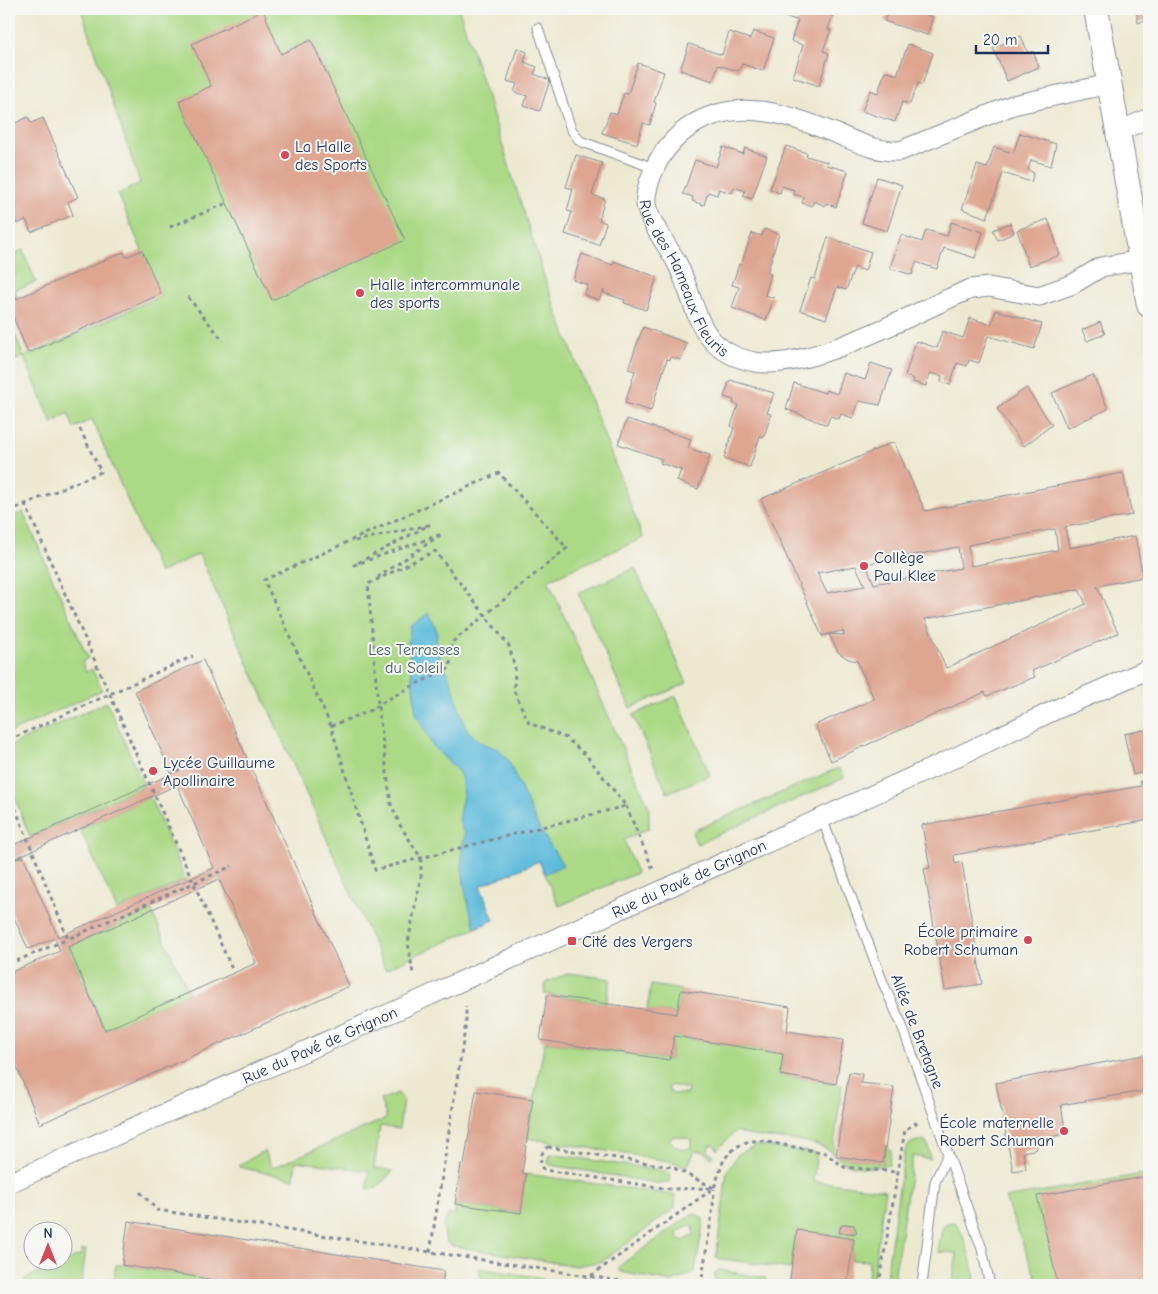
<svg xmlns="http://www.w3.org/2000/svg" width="1158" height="1294" font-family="'Comic Neue',sans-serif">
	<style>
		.green { fill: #abd986; stroke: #638472; fill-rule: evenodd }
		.water { fill: #5ebbdc; stroke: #3c759d }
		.building { fill: #dea591; fill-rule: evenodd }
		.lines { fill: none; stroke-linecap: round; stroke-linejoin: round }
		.service-casing { stroke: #848c98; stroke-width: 11 }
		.minor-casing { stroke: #848c98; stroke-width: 21 }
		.tertiary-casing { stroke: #848c98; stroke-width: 26 }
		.path { stroke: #848c98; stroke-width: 3; stroke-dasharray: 4 4; stroke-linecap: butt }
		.service { stroke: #fff; stroke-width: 9 }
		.minor { stroke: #fff; stroke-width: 19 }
		.tertiary { stroke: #fff; stroke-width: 24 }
		.poi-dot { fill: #d1495b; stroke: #f6f6f2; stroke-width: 2 }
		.labels { text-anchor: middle; stroke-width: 4; stroke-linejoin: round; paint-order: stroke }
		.poi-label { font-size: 16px; fill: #1b2f5e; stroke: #f6f6f2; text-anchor: start }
		.street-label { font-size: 16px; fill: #1b2f5e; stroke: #f6f6f2 }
		.park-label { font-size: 16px; fill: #3f5a68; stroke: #f6f6f2 }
	</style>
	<rect width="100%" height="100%" fill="#f6f6f2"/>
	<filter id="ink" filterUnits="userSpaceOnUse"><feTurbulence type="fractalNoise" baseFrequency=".02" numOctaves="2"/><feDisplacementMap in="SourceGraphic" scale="10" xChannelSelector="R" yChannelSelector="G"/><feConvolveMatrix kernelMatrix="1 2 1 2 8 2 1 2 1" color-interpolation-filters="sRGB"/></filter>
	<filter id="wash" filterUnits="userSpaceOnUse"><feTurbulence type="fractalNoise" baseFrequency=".0096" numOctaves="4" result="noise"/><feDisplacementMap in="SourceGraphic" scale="20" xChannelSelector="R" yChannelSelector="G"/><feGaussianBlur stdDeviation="1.12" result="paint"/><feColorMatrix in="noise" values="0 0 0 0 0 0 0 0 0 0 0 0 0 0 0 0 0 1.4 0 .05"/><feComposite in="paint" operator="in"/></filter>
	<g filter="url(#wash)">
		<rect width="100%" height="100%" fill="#ede9d1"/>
		<g class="green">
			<path d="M81,9H459L548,288L643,538L548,580L649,807V828L624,840L637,873L559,906L539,861L480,886L494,920L385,969L199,554L159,573L92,419L74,428L68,413L52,423L24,357L9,362V320L24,357L161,296L118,194L140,183Z"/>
			<path d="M23,250L36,282L15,290L17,297L9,301V292L15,277L14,254Z"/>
			<path d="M23,512L88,658L82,662L86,672L92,669L102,690L9,733V518Z"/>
			<path d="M635,568L687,683L630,708L578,593Z"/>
			<path d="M676,696L710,775L667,793L633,715Z"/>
			<path d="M107,702L144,786L30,837L9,783V746Z"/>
			<path d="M838,768L842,772L844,778L697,844L692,833L695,830Z"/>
			<path d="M150,797L186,880L117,910L80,829Z"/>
			<path d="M151,910L189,993L105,1030L68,947Z"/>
			<path d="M570,973L611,979L606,1004L544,994L546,982Z"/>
			<path d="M651,985L681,990L677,1014L647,1010Z"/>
			<path d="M674,1036L783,1054L780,1075L842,1085L833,1154C811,1133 763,1144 736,1131L717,1150L715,1145H709L708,1152L714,1155L712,1158L702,1151H695L687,1167L669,1161L527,1138L545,1041L670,1060ZM672,1085L688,1089L687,1094H672L668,1088ZM673,1136L689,1138L691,1141V1147C682,1153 674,1147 669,1139Z"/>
			<path d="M398,1093L403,1100L399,1129L380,1126L374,1168L393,1171L377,1188L367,1189L369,1171L296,1161L294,1179L239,1167V1165L264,1151L272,1168L387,1118L380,1100Z"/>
			<path d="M924,1141L928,1145L930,1159L913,1156L893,1285H885L904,1154C907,1144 913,1140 924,1141Z"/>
			<path d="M886,1144L891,1151L889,1165C871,1168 849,1170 836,1156L883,1163Z"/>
			<path d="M757,1145L817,1153L813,1181L885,1190L873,1278L868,1282L869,1261L851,1260L854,1239L797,1230L791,1269L716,1258L727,1171L739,1153ZM846,1224L854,1225L857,1233H839L841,1226Z"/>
			<path d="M550,1154L665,1171L670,1175V1181L662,1184L551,1165L548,1163Z"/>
			<path d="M1149,1173V1285H1039L1005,1198Z"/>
			<path d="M526,1174L669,1194L675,1196V1208L603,1261L576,1266L453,1246L446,1242L443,1226L448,1215H455V1204L520,1213Z"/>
			<path d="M696,1214L703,1219V1225L695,1272L672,1282L621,1272L618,1268L622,1264L691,1215ZM687,1226H693L694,1235L684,1241L679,1239L677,1233Z"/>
			<path d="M954,1222C964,1229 974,1272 976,1285H952L957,1253L938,1252L942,1229L946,1223Z"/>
			<path d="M81,1250H86L81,1285H24L25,1279L83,1254Z"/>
			<path d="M116,1265H122L245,1285H113Z"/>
			<path d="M478,1268L537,1277L545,1280L547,1285H484Z"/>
			<path d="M720,1270L765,1278L767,1285L716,1284L714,1273Z"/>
		</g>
		<path class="water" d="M429,613L437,631L436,646L452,684L464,724L468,731L480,742L498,749L508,760L539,828L563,865L545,874L539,861L480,886L494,920L475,928C466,897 457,866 465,834L460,826L459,814L463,796L461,776L457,770L433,747L416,713L408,641L411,626Z"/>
		<g id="blocks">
			<g class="building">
				<path d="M773,9H827L826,12L833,14L828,30H831L823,51L829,53L819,86L793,77L803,45L791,41L798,20L771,14Z"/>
				<path d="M889,9H923L922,13L933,17L927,35L884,21Z"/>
				<path d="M1136,9H1149V19L1138,23Z"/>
				<path d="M263,10L281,54L311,40L405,240L272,300L179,101L211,86L192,44Z"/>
				<path d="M753,31L774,38L763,71L742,64L739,71L718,65L713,81L680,70L689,44L722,55L729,32L750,39Z"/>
				<path d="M1021,36L1028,53L1033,51L1039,67L1007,81L993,48Z"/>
				<path d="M908,44L933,53L922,85L918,83L910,104L902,102L895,122L862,111L870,90L878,93L885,71L897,75Z"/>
				<path d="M517,48L527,52L524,62L537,67L534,74L550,80L540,111L524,106L527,96L514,92L517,84L507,81Z"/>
				<path d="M638,63L664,72L654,102L656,103L650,125L643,123L637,144L602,133L610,112L617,114L624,93L628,94Z"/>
				<path d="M28,117L31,123L43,118L78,197L68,202L73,215L31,232L26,220L17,224L9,206V126Z"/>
				<path d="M1020,133L1056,144L1051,166L1031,160L1028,170L1034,173L1031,182L1003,173L987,218L962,209L977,165L987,168L994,147L1013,153Z"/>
				<path d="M786,146L807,153L806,156L827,162L826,165L848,171L836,207L826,203L825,206L814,201L812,206L802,203L804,197L793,194L794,190L782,186L780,193L770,189Z"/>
				<path d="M723,147L743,154L745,148L767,156L752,199L743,196L745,191L734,187L732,193L719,189L717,195L708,192L704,205L692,201L693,197L683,194L695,160L716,167Z"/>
				<path d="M576,155L602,163L592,195L605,199L599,220L606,223L599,245L565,234L572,212L567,211L573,189L566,187Z"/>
				<path d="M877,177L902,185L887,231L862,223Z"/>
				<path d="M1048,219L1060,255L1029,266L1017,230Z"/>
				<path d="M951,222L983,232L975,258L944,248L937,269L916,262L912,275L890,268L901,235L922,242L926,230L947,236Z"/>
				<path d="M1010,223L1014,233L998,240L993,230Z"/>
				<path d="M764,229L779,234L767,273L771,274L765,295L774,298L766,320L732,308L739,287L732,285L739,264L741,265L752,233L762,236Z"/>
				<path d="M828,237L871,252L865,271L855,267L854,269L846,290L837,287L826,319L800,310L811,278L815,279Z"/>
				<path d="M142,250L161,294L28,353L9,307V302L124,252L126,257Z"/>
				<path d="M582,254L613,265L614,261L657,277L646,310L624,303L625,300L604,293V290L599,300L584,295L588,285L573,280Z"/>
				<path d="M996,310L1042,324L1034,349L988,336L979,363L969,360L967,366L957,363L950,385L941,382L942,376L930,373L926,386L913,382L914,379L905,376L916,341L937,348L942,331L963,338L970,318L991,325Z"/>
				<path d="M1100,322L1105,334L1087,341L1082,330Z"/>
				<path d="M643,327L687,343L681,360L671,357L670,360L667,359L651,411L625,403L635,371L628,369Z"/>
				<path d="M871,363L892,370L880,405L859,401L853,418L841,414L839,419L830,416L827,425L786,409L794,383L825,393L826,390L837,394L844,373L865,380Z"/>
				<path d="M1093,375L1108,409L1067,428L1052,393Z"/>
				<path d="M730,380L774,393L767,413L771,414L764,437L760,436L750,467L724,458L734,428L731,426L738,405L733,403L734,400L724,397Z"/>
				<path d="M1026,388L1052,425L1024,446L997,409Z"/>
				<path d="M627,419L691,439L688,448L710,455L698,489L677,481L681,470L660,463L662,459L618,444Z"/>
				<path d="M894,442L925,511L1123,473L1132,515L1065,527L1069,548L1135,536L1143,577L1097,586L1118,633L1032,671L1035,677L987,696L985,692L831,761L815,725L874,699L857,661L848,659L838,652L829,634L822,636L761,499ZM1055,529L1058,550L971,566L968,545ZM958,547L961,568L874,584L866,564ZM856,566L865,586L827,593L817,573ZM1079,589L1086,604L946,668L925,619ZM843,631L844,635L829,634Z"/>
				<path d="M203,660L349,986L40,1124L9,1048V973L60,951L55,938L28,949L9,906V862L23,856L58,937L214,868L177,785L9,861V847L180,770L171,773L135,691ZM219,879L256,963L105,1030L68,947Z"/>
				<path d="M1149,729V771L1133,775L1124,734Z"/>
				<path d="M1147,780L1149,785V820L954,855L955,864L962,862L982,984L945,990L924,869L930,868L922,825L1141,786L1140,781Z"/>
				<path d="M681,990L790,1007L787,1031L843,1040L836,1084L780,1075L783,1054L674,1036L670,1060L540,1040L547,995L677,1014Z"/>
				<path d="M1149,1054V1090L1061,1105L1066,1134L1035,1140L1037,1149L1023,1152L1026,1169L1013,1171L996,1083Z"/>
				<path d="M849,1072L862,1074L861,1083L894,1087L883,1163L836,1156Z"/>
				<path d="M476,1091L533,1099L522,1173L526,1174L521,1213L455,1204L461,1164L464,1165Z"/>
				<path d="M1149,1176V1285H1058L1037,1196Z"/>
				<path d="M128,1221L444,1271L442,1285H245L122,1265Z"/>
				<path d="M846,1224L854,1225L857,1233H839L841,1226Z"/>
				<path d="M797,1230L854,1239L847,1285H789Z"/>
			</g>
		</g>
	</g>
	<g filter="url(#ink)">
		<use href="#blocks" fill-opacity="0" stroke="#848c98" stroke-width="1"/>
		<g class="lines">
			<defs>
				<g id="service">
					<path d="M538,28L571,129L580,141L654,168"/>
					<path d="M822,818L883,983L901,1023L982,1249L990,1285"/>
					<path d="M922,1285L935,1182L948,1154"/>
				</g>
				<g id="minor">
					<path id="s1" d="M1109,84L1013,105L900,151C879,152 861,144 842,136C802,120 757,101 714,115C682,125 658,152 649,183C646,193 644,202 648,212C655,231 669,247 678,265C699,309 696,351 755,362C811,372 918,310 971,289L989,287L1039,296L1073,284L1101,267L1141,260"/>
					<path d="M1117,132L1149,118"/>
					<path id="s2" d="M9,1183L413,1003L952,759L1057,709L1149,669"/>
				</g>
				<path id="tertiary" d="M1096,9L1149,305"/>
			</defs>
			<use href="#service" class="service-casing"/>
			<use href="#minor" class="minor-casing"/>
			<use href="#tertiary" class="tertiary-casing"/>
			<g class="path">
				<path d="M170,227L227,203"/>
				<path d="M188,297L223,341"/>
				<path d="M25,504L232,969"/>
				<path d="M9,511L101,472L78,425"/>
				<path d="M355,541L429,525L354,565L442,534L378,577"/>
				<path d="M331,726L374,709L378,705L414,685L450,668L451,643L567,548L499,473L264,580L331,726L375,870C458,848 542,827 626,806L586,755L566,738L529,723L514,691L515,668L509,646L435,551L368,584L378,705L391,804L400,825L421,858V877L408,942L413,974"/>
				<path d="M9,740L193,656"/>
				<path d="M9,793L68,939L232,866"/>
				<path d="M626,806L653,869"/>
				<path d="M9,964L68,939"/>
				<path d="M548,1147L672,1167L714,1188L670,1189L545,1170L541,1167C540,1159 541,1151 548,1147Z"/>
				<path d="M140,1192L157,1210L646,1285"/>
				<path d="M430,1252L466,1023V1006"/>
				<path d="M578,1285L714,1188L724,1159L736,1147L749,1141H763L825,1153L844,1167L897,1172"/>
				<path d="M701,1285L713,1207L714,1189"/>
				<path d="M879,1285L905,1130L919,1121"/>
			</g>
			<use href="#service" class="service"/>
			<use href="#minor" class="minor"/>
			<use href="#tertiary" class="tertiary"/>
		</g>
	</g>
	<g class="poi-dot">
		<circle cx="285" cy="155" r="5"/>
		<circle cx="360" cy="293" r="5"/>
		<circle cx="864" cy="566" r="5"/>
		<circle cx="153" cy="771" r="5"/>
		<circle cx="1028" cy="940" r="5"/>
		<rect x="567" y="936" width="10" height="10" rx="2.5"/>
		<circle cx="1064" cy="1131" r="5"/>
	</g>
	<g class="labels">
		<g class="poi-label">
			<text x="295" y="152">La Halle<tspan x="295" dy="18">des Sports</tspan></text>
			<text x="370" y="290">Halle intercommunale<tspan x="370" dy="18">des sports</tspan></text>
			<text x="874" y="563">Collège<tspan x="874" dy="18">Paul Klee</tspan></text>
			<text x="163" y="768">Lycée Guillaume<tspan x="163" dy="18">Apollinaire</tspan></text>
			<text x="1018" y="937" text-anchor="end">École primaire<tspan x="1018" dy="18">Robert Schuman</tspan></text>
			<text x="582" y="947">Cité des Vergers</text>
			<text x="1054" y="1128" text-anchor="end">École maternelle<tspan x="1054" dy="18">Robert Schuman</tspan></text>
		</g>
		<g class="street-label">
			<text dy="6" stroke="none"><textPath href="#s1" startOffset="616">Rue des Hameaux Fleuris</textPath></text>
			<text dy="6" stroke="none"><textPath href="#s2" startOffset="745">Rue du Pavé de Grignon</textPath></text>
			<text transform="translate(918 1031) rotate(69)" y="6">Allée de Bretagne</text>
			<text dy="6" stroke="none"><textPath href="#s2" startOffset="340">Rue du Pavé de Grignon</textPath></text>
		</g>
		<g class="park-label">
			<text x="414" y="655">Les Terrasses<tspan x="414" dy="18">du Soleil</tspan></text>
		</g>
	</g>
	<rect width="1158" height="1294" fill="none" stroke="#f6f6f2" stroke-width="30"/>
	<g transform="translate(48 1246)"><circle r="24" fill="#f6f6f2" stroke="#9ea6b7"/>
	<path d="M0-4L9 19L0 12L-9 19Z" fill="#d1495b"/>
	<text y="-8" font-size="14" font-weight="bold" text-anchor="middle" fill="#1b2f5e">N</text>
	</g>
	<path d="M976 45v8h72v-8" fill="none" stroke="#1b2f5e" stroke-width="2.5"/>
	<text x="983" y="45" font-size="15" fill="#1b2f5e" stroke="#f6f6f2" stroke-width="4" paint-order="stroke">20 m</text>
</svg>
